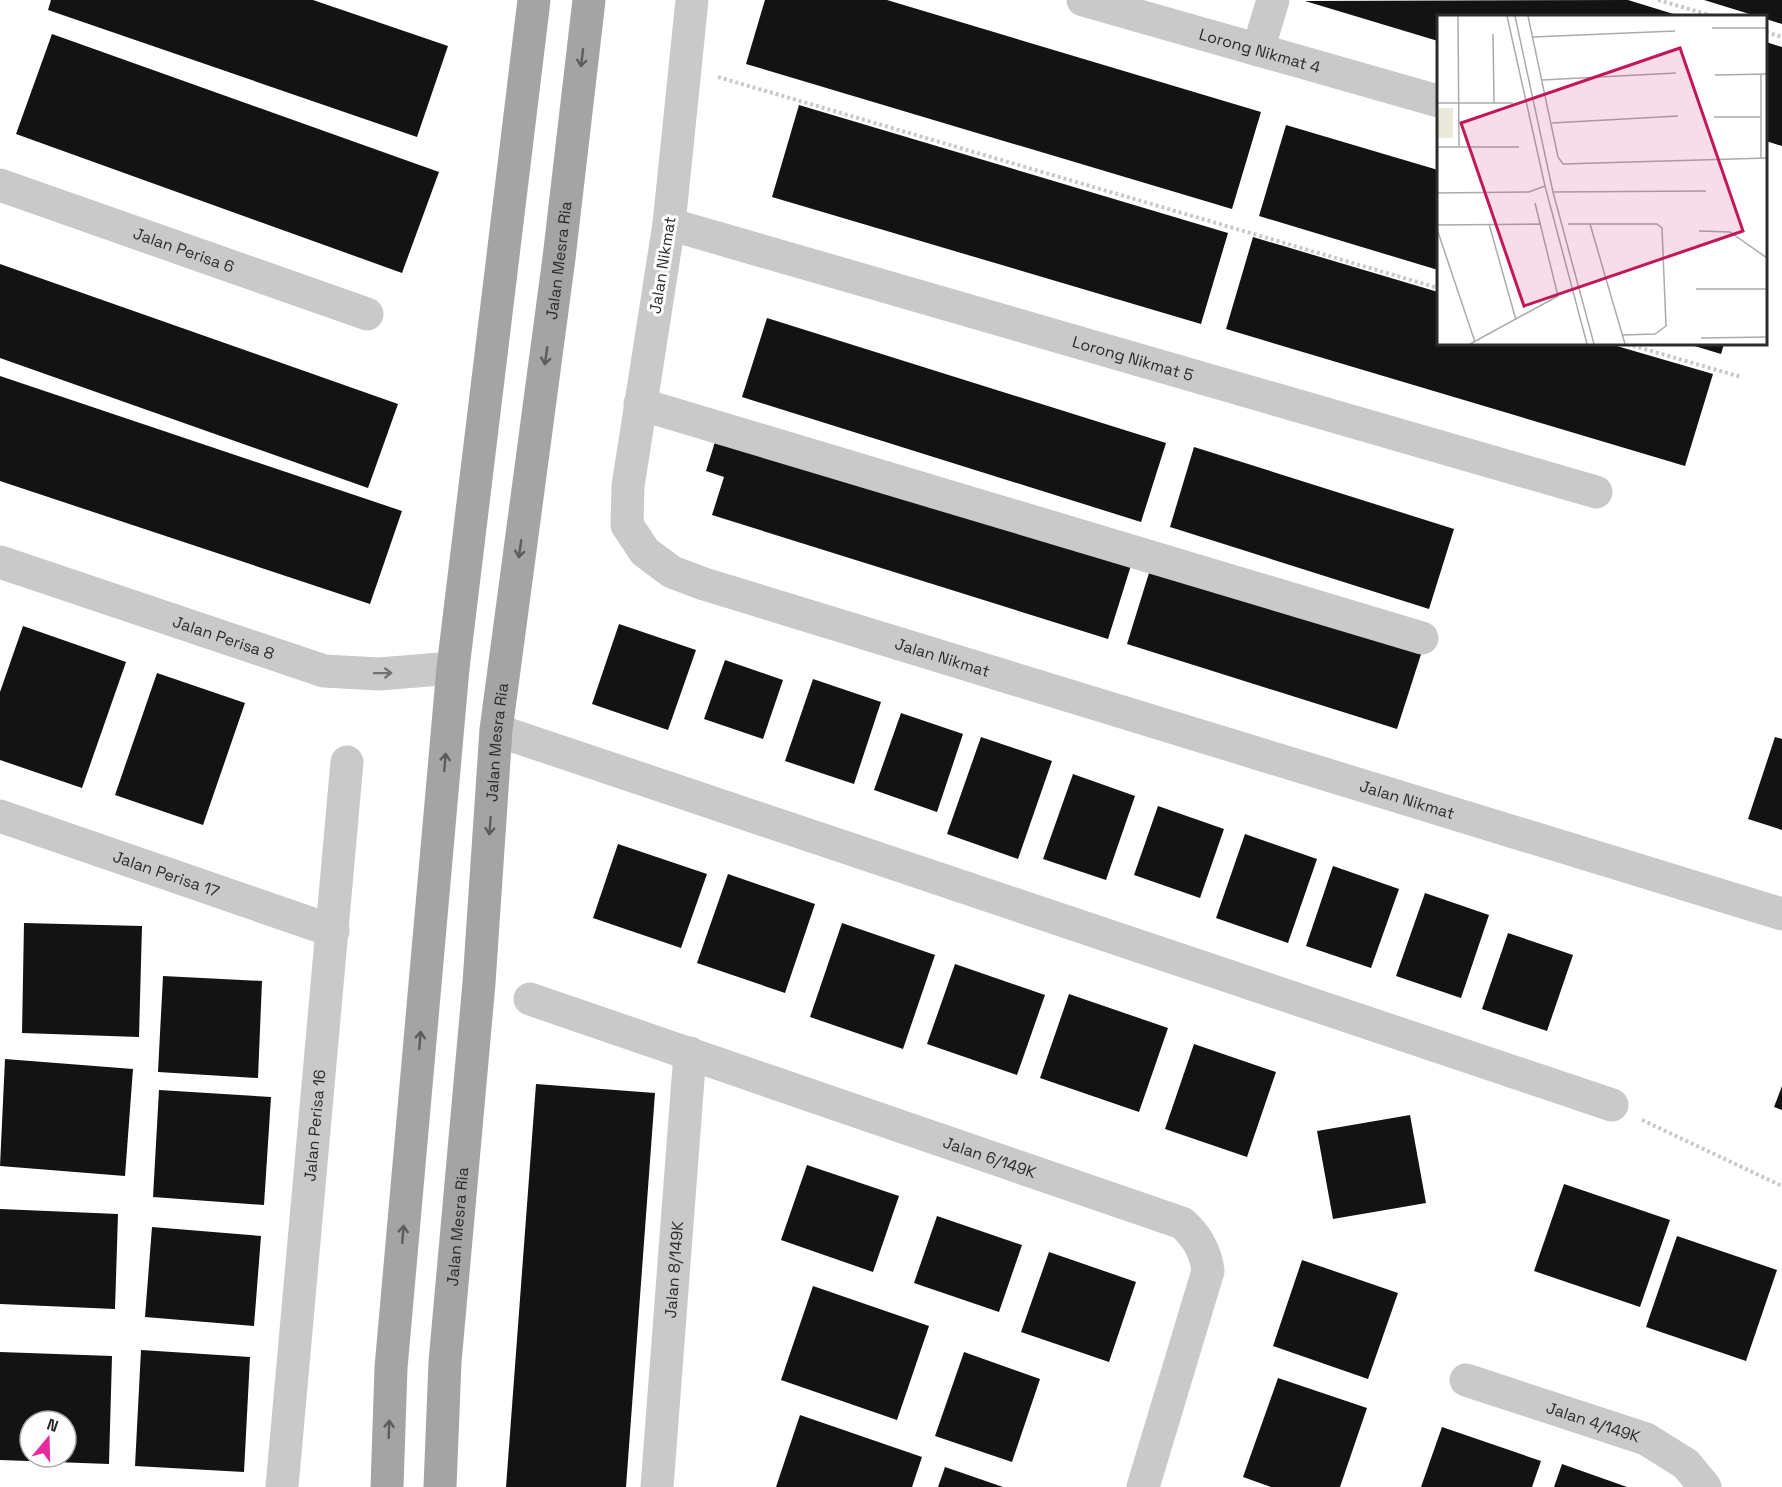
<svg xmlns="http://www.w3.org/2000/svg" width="1782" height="1487" font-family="'Space Grotesk',sans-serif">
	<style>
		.building { fill: #131313; fill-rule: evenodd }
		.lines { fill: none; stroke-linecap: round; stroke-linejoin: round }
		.path { stroke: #c9c9c9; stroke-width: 4; stroke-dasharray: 3 3; stroke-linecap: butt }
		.minor { stroke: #c9c9c9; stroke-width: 33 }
		.major { stroke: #a4a4a4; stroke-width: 33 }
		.oneway { stroke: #5c5c5c }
		.oneway2 { stroke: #737373 }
		.labels { text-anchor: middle; stroke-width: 6; stroke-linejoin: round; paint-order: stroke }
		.street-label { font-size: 16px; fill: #2c2c2c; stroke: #fff }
		.inset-road { fill: none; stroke: #ababab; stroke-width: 1.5 }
		.view { fill: #c2185b; fill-opacity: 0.15; stroke: #c2185b; stroke-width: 3 }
		.inset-edge { fill: none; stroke: #2c2c2c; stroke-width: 3 }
	</style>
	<rect width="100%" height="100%" fill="#fff"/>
	<g class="building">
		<path d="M51,0H313L448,46L417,137L48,10Z"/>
		<path d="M765,0H887L1261,112L1232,209L746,64Z"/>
		<path d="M1628,0L1680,16H1438V41L1305,1Z"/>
		<path d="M1704,0H1782V24L1766,19V16H1756Z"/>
		<path d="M52,34L439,172L402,273L16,134Z"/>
		<path d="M1766,42L1782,47V146L1766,141Z"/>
		<path d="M799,105L1228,233L1201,324L772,197Z"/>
		<path d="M1286,125L1438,170V270L1259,216Z"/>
		<path d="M1253,237L1438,292V344H1610L1713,374L1685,466L1226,329Z"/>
		<path d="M0,264L398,404L368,488L0,358Z"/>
		<path d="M767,318L1166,443L1141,522L742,397Z"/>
		<path d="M1688,344H1724L1721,354Z"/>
		<path d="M0,376L402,511L370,604L0,481Z"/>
		<path d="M719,429L1133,559L1108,639L712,515L724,477L706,471Z"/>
		<path d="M1194,447L1454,529L1429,609L1170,527Z"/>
		<path d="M1153,560L1424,645L1397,729L1127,644Z"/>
		<path d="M619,624L696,650L668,730L592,704Z"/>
		<path d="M23,626L126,662L82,788L0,760V692Z"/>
		<path d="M725,660L783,680L763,739L704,719Z"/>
		<path d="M157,673L245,703L203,825L115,795Z"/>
		<path d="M813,679L881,702L854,784L785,761Z"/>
		<path d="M901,713L963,734L937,812L874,790Z"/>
		<path d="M981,737L1052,761L1018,859L947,834Z"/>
		<path d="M1775,737L1782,739V830L1748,819Z"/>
		<path d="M1073,774L1135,796L1106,880L1043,859Z"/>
		<path d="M1158,806L1224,829L1200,898L1134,875Z"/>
		<path d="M1245,834L1317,859L1288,943L1216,918Z"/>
		<path d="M618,844L707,874L681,948L593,918Z"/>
		<path d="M1333,866L1399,889L1371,968L1306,946Z"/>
		<path d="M728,874L815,904L785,993L697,963Z"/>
		<path d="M1425,893L1489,915L1461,998L1396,976Z"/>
		<path d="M24,923L142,926L139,1037L22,1033Z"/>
		<path d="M842,923L935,955L903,1049L810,1017Z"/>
		<path d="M1508,933L1573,955L1547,1031L1482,1009Z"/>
		<path d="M955,964L1045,995L1017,1075L927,1044Z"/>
		<path d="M163,976L262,981L258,1078L158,1072Z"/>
		<path d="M1069,994L1168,1028L1139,1112L1040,1078Z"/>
		<path d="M1194,1044L1276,1072L1247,1157L1165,1129Z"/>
		<path d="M5,1059L133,1069L125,1176L0,1166Z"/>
		<path d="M536,1084L655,1093L626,1487H506Z"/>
		<path d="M1782,1086V1110L1774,1107Z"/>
		<path d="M159,1090L271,1097L264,1205L153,1197Z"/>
		<path d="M1410,1115L1426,1203L1333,1219L1317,1131Z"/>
		<path d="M807,1165L899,1196L873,1272L781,1240Z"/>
		<path d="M1564,1184L1670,1220L1640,1307L1534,1271Z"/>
		<path d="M0,1209L118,1214L115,1309L0,1304Z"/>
		<path d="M937,1216L1022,1245L999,1312L914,1283Z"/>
		<path d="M152,1227L261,1236L254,1326L145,1317Z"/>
		<path d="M1677,1236L1777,1270L1746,1361L1646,1327Z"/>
		<path d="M1049,1252L1136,1282L1109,1362L1021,1332Z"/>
		<path d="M1302,1260L1398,1293L1368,1379L1273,1346Z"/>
		<path d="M813,1286L929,1326L897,1420L781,1380Z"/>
		<path d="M141,1350L250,1357L244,1472L135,1466Z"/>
		<path d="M0,1352L112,1356L109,1464L0,1460ZM30,1421H66V1457H30Z"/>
		<path d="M964,1352L1040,1379L1012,1462L935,1436Z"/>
		<path d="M1278,1378L1367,1408L1340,1487H1271L1243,1477Z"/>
		<path d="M800,1415L922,1457L912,1487H776Z"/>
		<path d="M1442,1427L1541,1461L1532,1487H1421Z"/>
		<path d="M1562,1464L1627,1487H1554Z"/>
		<path d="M945,1467L1003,1487H938Z"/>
	</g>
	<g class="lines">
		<g class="path">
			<path d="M1658,0L1713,16"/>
			<path d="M1766,32L1782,37"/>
			<path d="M718,77L1438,288"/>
			<path d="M1627,344L1741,377"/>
			<path d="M1642,1120L1782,1186"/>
		</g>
		<g class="minor">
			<path id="s1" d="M692,0L669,224L628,486L627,525L645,552L672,572L704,584L1782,914"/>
			<path id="s2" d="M1083,0L1438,101"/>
			<path d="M1258,50L1273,0"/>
			<path id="s3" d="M0,185L367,314"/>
			<path id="s4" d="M669,224L1596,492"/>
			<path d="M640,404L1422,638"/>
			<path id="s5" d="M0,562L324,671L379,674L453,668"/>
			<path d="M496,730L1612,1105"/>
			<path id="s6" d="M0,816L333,931"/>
			<path id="s7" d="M530,999L1182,1223C1196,1235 1206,1252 1208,1271L1143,1487"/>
			<path id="s8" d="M1466,1380L1646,1439L1686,1464L1705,1487"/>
			<path id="s9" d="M282,1487L347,762"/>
			<path id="s10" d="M657,1487L690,1053"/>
		</g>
		<g class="major">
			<path d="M387,1487L391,1368L453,668L534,0"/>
			<path id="s11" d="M440,1487L445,1362L479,983L496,730L559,258L589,0"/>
		</g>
	</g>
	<defs><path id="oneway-shaft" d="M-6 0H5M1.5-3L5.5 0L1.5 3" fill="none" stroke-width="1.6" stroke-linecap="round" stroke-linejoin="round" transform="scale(1.5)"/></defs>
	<g class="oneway">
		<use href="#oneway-shaft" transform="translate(582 58) rotate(97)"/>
		<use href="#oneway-shaft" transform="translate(546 356) rotate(98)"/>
		<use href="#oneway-shaft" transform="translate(520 549) rotate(98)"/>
		<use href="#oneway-shaft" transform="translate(445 762) rotate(-85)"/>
		<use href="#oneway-shaft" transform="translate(490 826) rotate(94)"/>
		<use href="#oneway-shaft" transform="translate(420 1040) rotate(-85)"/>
		<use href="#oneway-shaft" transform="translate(403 1234) rotate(-85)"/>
		<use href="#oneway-shaft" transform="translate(389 1429) rotate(-88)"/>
	</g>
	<use class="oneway2" href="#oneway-shaft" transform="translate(383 673) rotate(-1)"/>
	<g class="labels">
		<g class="street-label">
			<text dy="6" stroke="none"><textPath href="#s2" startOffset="184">Lorong Nikmat 4</textPath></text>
			<text dy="6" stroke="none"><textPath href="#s3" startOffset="195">Jalan Perisa 6</textPath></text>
			<text dy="6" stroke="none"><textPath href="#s11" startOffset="1233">Jalan Mesra Ria</textPath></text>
			<text transform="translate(662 265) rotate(-81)" y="6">Jalan Nikmat</text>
			<text dy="6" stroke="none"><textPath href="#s4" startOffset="483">Lorong Nikmat 5</textPath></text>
			<text dy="6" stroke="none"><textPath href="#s5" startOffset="236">Jalan Perisa 8</textPath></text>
			<text dy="6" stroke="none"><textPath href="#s1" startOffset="879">Jalan Nikmat</textPath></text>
			<text dy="6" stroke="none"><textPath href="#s11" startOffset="747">Jalan Mesra Ria</textPath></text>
			<text dy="6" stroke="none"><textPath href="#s1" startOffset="1365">Jalan Nikmat</textPath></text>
			<text dy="6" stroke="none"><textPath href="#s6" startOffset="176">Jalan Perisa 17</textPath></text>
			<text dy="6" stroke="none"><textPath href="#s9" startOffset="363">Jalan Perisa 16</textPath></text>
			<text dy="6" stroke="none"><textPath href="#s7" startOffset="486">Jalan 6/149K</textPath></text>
			<text dy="6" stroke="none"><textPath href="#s11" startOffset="261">Jalan Mesra Ria</textPath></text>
			<text dy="6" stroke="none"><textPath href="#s10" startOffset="218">Jalan 8/149K</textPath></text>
			<text dy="6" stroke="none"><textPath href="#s8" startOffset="134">Jalan 4/149K</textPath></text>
		</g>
	</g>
	<g transform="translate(1437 15)">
		<rect width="330" height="330" fill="#fff"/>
		<path d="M0,93H16V123H0Z" fill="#ebe9d9"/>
		<path class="inset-road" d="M21,1L22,131M70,1L108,171L150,329M78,1L116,177L157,329M91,1L121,142L126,149L330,143M275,13H330M56,19L57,88M96,22L238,16M324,59V144M278,60L330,59M105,65L239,58M0,88H76M277,102H324M115,108L241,101M0,132H82M116,177L269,176M0,178L92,177L108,171M52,209L79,305M131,209H220L225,213L229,311L218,319L185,320M153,209L188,329M0,210L104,209M0,214L38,327M262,216L293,217L330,243M259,274H330M264,323L330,322M33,329L121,281L98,188"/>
		<path class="view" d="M243,33L306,216L87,291L24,108Z"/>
		<rect width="330" height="330" class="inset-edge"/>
	</g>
	<g transform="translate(48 1439) rotate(19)"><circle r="28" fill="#ffffff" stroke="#ababab" stroke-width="1.5"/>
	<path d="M0-4.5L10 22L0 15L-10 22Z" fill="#e82aa1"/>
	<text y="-9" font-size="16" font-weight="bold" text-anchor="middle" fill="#2c2c2c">N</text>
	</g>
</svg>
